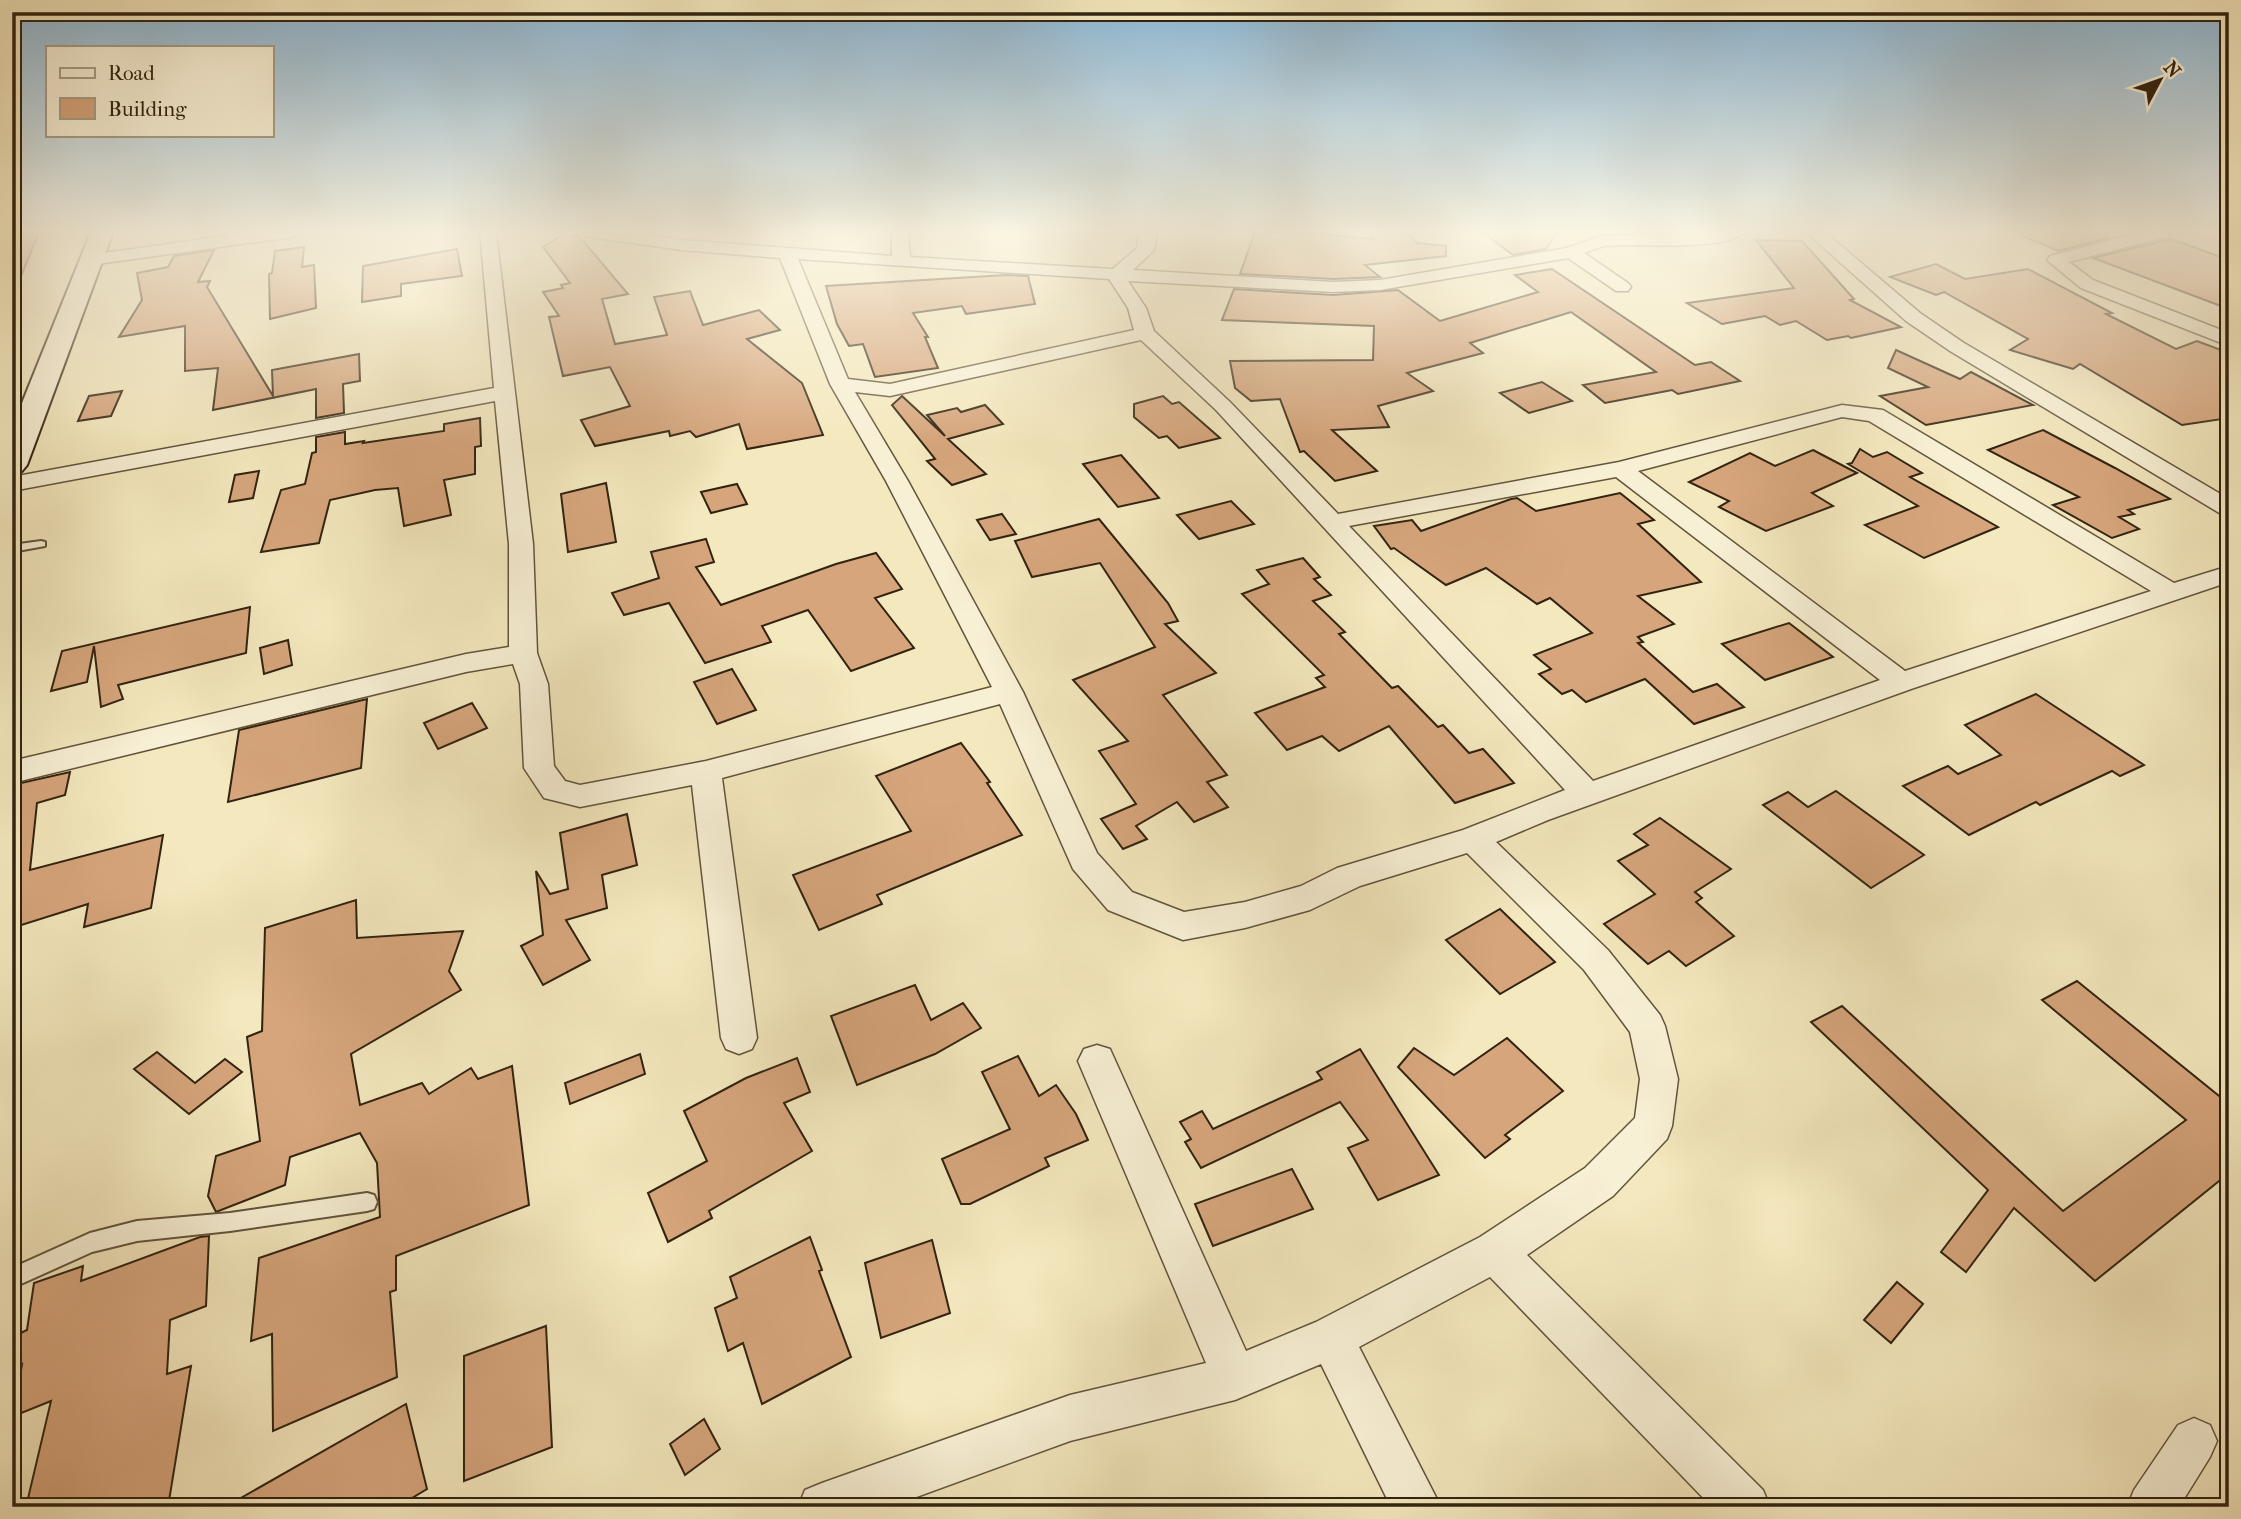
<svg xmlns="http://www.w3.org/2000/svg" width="2241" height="1519" font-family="'IM FELL French Canon',serif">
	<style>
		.building { fill: #d6a57c; stroke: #312310; stroke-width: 2 }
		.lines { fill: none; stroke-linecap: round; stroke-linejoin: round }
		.lane-casing { stroke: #62543c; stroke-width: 4 }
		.street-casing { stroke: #62543c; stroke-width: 3 }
		.secondary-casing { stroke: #312310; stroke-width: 4 }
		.lane { fill: #f8f0d5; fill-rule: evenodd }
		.street { fill: #f8f0d5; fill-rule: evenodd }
		.secondary { fill: #f8f0d5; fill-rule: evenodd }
	</style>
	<rect width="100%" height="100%" fill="#f4e8be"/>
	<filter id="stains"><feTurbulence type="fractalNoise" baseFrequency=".00286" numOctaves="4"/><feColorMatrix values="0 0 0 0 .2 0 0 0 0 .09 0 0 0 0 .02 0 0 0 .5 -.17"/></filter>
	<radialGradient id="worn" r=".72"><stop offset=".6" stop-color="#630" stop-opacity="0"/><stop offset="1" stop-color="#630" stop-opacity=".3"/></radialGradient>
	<g class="building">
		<path d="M12,232H39L13,296H12Z"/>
		<path d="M1255,232L1313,233L1374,239L1367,232H1406L1417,243L1446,246V256L1365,265L1380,277L1333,279L1240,274Z"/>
		<path d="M1482,232H1557L1546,249L1513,255Z"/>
		<path d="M2014,232H2108V238L2058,251Z"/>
		<path d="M564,234L579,236L628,294L602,299L615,344L667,335L654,297L690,291L703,325L759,310L780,330L747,339L802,383L823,435L747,449L739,424L696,437L690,431L670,436L669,431L595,446L581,420L630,406L610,367L563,376L549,317L559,316L543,292L563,288L561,285L570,283L543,247Z"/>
		<path d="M2171,239L2229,260V309L2093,258Z"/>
		<path d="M1756,240L1802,241L1854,299L1850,300L1901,327L1851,338L1848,336L1827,340L1796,321L1780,325L1765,316L1722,324L1687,303L1794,288Z"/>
		<path d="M304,247L302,267L314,265L316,308L270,319L269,274L272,273L275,251Z"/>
		<path d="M457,249L462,276L401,284V296L362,302L363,266Z"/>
		<path d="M214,250L198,282L210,281L207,287L273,396L272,370L359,354L360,381L343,384L344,413L316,418V389L213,410L218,368L185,371V326L119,337L142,300L137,273L168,267L174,256Z"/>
		<path d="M1936,264L1965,279L2028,269L2112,313L2106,314L2176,349L2197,341L2229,353V418L2182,425L2080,364L2073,369L2010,350L2028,339L1944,292L1936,295L1890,277Z"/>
		<path d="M1552,269L1695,365L1711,362L1740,381L1678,394L1672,390L1605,403L1583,385L1656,372L1571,312L1470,343L1483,353L1407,373L1433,391L1378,406L1389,427L1332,430L1377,471L1335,481L1304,451L1300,452L1280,399L1251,401L1235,388L1230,361L1373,360L1374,326L1222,320L1234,289L1333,295L1398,290L1440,321L1538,292L1515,275Z"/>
		<path d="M1006,275L1028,276L1035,304L966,314L962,306L913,313L928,337H925L938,368L875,377L863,344L849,346L837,324L826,286Z"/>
		<path d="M1896,350L1960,379L1971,372L2033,405L1926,425L1880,396L1928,387L1888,368Z"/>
		<path d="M1542,382L1572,401L1529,413L1500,393Z"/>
		<path d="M122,391L111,416L78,421L89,396Z"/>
		<path d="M902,396L945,436L927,415L957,408L961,412L985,405L1003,424L948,439L986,474L952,485L927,461L935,459L892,405Z"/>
		<path d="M1163,396L1172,404L1179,402L1220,438L1179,448L1167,436L1159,438L1134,417V404Z"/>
		<path d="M480,418L481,446L475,447V474L444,480L451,515L404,526L398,488L375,490L330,500L319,543L261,552L281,490L305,484L312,453L316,452V437L345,432V444L364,441L363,443L444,431V424Z"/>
		<path d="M2043,430L2115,468L2170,499L2128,510L2134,514L2119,517L2139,529L2112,538L2053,505L2079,497L1988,450Z"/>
		<path d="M1860,449L1873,457L1887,452L1922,473L1910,477L1998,527L1924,558L1865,525L1918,506L1848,464L1852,463Z"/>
		<path d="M1813,450L1857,473L1812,493L1833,506L1766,531L1719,507L1729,501L1689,482L1750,453L1775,466Z"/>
		<path d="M1121,455L1144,481L1159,498L1118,507L1083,464Z"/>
		<path d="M259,471L253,498L229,502L235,475Z"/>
		<path d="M606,483L616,542L568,552L561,494Z"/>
		<path d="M737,484L747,504L711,513L701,492Z"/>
		<path d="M1620,493L1654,520L1638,524L1701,582L1638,596L1674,624L1638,637L1643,642L1638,643L1693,692L1717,684L1744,707L1694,724L1645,679L1586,702L1572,690L1562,694L1539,674L1551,669L1534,655L1592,633L1550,598L1537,604L1486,568L1446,585L1394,548L1391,549L1374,526L1412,520L1421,531L1511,499L1517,498L1536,511Z"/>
		<path d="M1231,501L1254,524L1199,539L1177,515Z"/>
		<path d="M1002,514L1016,534L990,540L977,520Z"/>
		<path d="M1099,519L1168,603L1178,621L1165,624L1216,673L1163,695L1227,775L1207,782L1228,807L1194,822L1177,802L1136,826L1147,839L1123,849L1101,819L1136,804L1099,751L1128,741L1073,680L1155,647L1100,563L1032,577L1015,541Z"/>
		<path d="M706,539L714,562L696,567L721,605L836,564L876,553L902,589L875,598L914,648L851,671L808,610L762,626L771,642L705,663L669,603L624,615L612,593L659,578L651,552Z"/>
		<path d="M1303,558L1320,577L1314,579L1331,595L1313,601L1345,632L1339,634L1392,688L1398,686L1438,727L1443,725L1469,753L1483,749L1514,783L1455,803L1389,726L1339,751L1322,736L1287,750L1255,713L1325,687L1316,678L1324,675L1242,594L1269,584L1257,570Z"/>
		<path d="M250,607L246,653L118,685L123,699L101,707L94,646L87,682L51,691L62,651Z"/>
		<path d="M1789,623L1833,657L1765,680L1722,644Z"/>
		<path d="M288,640L292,665L264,674L260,648Z"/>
		<path d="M732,669L756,710L717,724L694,682Z"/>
		<path d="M2036,694L2144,765L2120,776L2112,771L2040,805L2036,802L1969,835L1903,786L1948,766L1958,774L2001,755L1965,725Z"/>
		<path d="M367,699L361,768L228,802L239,730Z"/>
		<path d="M472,703L487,728L438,749L424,723Z"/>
		<path d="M961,743L990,782L987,783L1022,835L877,895L882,904L819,930L793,875L911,831L876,776Z"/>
		<path d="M70,772L65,795L37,803L30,870L163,835L151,908L84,927L88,904L12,928V785Z"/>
		<path d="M1836,791L1924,855L1871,888L1763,805L1788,792L1808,807Z"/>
		<path d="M627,814L637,865L602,875L607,908L566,920L590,960L543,985L521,946L543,935L536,871L550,894L568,889L560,833Z"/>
		<path d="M1660,818L1731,869L1695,892L1702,898L1696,902L1734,936L1686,966L1669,951L1648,964L1604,924L1655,894L1618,861L1648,845L1634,834Z"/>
		<path d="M356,900L357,938L463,931L449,971L461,990L351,1054L360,1105L422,1083L429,1094L471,1068L478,1079L512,1066L529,1205L396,1256V1290L390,1292L397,1377L273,1431L272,1334L251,1341L259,1258L380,1217L377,1163L360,1133L290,1157L285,1185L216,1212L208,1196L216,1156L260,1141L247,1037L262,1031L265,928Z"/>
		<path d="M1500,909L1555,962L1500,994L1446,940Z"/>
		<path d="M2077,981L2229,1104V1173L2095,1281L2014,1208L1966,1272L1941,1252L1988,1190L1811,1022L1842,1006L2063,1211L2186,1120L2042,1000Z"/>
		<path d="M915,985L931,1020L963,1003L981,1028L935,1054L857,1085L831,1016Z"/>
		<path d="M1507,1038L1563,1091L1505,1135L1510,1139L1485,1158L1398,1067L1414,1048L1454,1075Z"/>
		<path d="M1360,1049L1439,1175L1378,1200L1348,1148L1368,1140L1340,1102L1201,1168L1185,1142L1191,1139L1180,1122L1202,1111L1213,1129L1322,1079L1317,1072Z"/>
		<path d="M157,1052L195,1083L225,1059L242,1072L189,1114L134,1069Z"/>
		<path d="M640,1054L645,1074L570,1104L565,1083Z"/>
		<path d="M1018,1056L1039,1096L1056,1085L1076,1114L1088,1140L1045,1158L1049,1166L970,1204H961L942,1159L1010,1129L982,1072Z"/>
		<path d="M797,1058L810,1092L784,1103L812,1151L709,1211L712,1218L668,1242L648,1193L707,1161L684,1111L746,1078Z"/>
		<path d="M1292,1169L1313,1209L1213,1246L1195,1204Z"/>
		<path d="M209,1236L206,1306L170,1320L167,1374L191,1366L168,1507H26L51,1401L14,1416L22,1364L12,1369V1337L27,1330L34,1283L83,1266L81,1281L200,1237Z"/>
		<path d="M810,1237L822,1270L819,1271L851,1357L762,1404L743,1343L728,1351L715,1308L737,1298L730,1277Z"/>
		<path d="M932,1240L950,1313L881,1338L865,1263Z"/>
		<path d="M1897,1282L1923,1304L1891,1343L1864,1320Z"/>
		<path d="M546,1326L552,1447L464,1481V1356Z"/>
		<path d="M406,1404L427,1489L397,1507H225Z"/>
		<path d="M704,1419L720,1449L685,1475L670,1444Z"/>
	</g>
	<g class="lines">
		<defs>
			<g id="lane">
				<path d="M41,541L45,542V546L12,552V545Z"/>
				<path d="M367,1193L374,1195L377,1202L374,1209L367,1211L230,1231L137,1241L92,1252L12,1288V1268L90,1233L137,1221L230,1213Z"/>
			</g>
			<g id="street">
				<path d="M253,232H301L293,237L90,265L81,260L90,255Z"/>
				<path d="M480,232H496L533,544L537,653L548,684L554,766L565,781L580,785L706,761L992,687L886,481L830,384L780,258L682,250L589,237L581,232H628L682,240L892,256V232H908L910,257L1113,269L1137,248L1140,232H1157L1154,250L1133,270L1333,282L1380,280L1567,248L1601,236L1745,232C1725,252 1634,243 1605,246C1598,247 1591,251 1584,253L1628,283L1631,287L1628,291H1616L1568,258L1380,290L1333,292L1128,281L1146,308L1154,331L1230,402L1338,514L1619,462L1842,405L1883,410L2174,583L2229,566V582L1911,689L1548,820L1496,842L1608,950L1660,1015L1665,1026L1678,1079L1672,1126L1667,1139L1613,1196L1527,1255L1763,1490L1770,1507H1712L1490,1277L1359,1347L1441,1507H1391L1321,1364L1235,1400L1070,1441L889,1507H798L805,1490L822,1483L1070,1395L1206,1363L1078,1061L1084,1049L1097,1045L1110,1049L1246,1351L1316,1322L1480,1237L1585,1168L1635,1118L1640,1079L1630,1032L1584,970L1467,853L1360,886L1310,910L1245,928L1183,940L1108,910L1073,869L1000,704L722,778L757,1038L752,1049L739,1054L726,1049L721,1038L692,785L580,807L544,798L524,768L520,684L513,664L466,672L12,783V761L466,654L509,647V544L495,401L12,491V477L494,388ZM798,259L1109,279L1128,308L1134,330L890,384L848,379ZM1141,340L1216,410L1565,790L1463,830L1337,868L1301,886L1245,902L1184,912L1132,892L1097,853L1023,692L908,481L855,392L890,396ZM1842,417L1869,421L2151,591L1905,671L1638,471ZM1616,477L1880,680L1593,781L1349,526Z"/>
				<path d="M1806,232H1825L1920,313L1964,343L2229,499V516L2221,514L1950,351L1906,321Z"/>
				<path d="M2142,232H2171L2169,236L2069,262L2093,280L2229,333V346L2081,288L2047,260L2050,256Z"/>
				<path d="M2194,1418L2210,1425L2217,1441L2210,1457L2179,1507H2127L2134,1490L2178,1425Z"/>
			</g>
			<path id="secondary" d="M91,232H113L27,465L22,471L12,474V428Z"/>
		</defs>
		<use href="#lane" class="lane-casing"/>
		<use href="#street" class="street-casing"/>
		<use href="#secondary" class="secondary-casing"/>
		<use href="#lane" class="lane"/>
		<use href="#street" class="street"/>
		<use href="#secondary" class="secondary"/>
	</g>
	<linearGradient id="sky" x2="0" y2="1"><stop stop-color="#8cb8d7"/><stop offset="0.52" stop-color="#faf5e2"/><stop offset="1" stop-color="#faf5e2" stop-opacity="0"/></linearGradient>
	<rect width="2241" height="445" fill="url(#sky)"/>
	<rect width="2241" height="1519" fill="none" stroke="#f4e8be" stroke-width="42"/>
	<rect x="14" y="14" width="2213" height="1491" fill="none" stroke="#312310" stroke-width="3.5"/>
	<rect x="21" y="21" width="2199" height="1477" fill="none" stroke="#312310" stroke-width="2"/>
	<rect x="46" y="46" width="228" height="91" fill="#f8f0d5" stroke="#a89e86" stroke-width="2"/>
	<rect x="60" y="68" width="35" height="10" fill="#f8f0d5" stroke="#a89e86" stroke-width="2"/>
	<text x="108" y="80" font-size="21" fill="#312310">Road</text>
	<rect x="60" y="98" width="35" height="21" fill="#d6a57c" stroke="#a89e86" stroke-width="2"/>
	<text x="108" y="116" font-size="21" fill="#312310">Building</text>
	<g transform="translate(2160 80) rotate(49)" stroke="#f8f0d5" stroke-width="5" paint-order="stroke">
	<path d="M0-5L12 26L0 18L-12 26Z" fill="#312310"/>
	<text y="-10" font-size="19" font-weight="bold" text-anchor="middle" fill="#312310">N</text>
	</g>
	<rect width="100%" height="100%" filter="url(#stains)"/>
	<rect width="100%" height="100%" fill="url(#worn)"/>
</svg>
